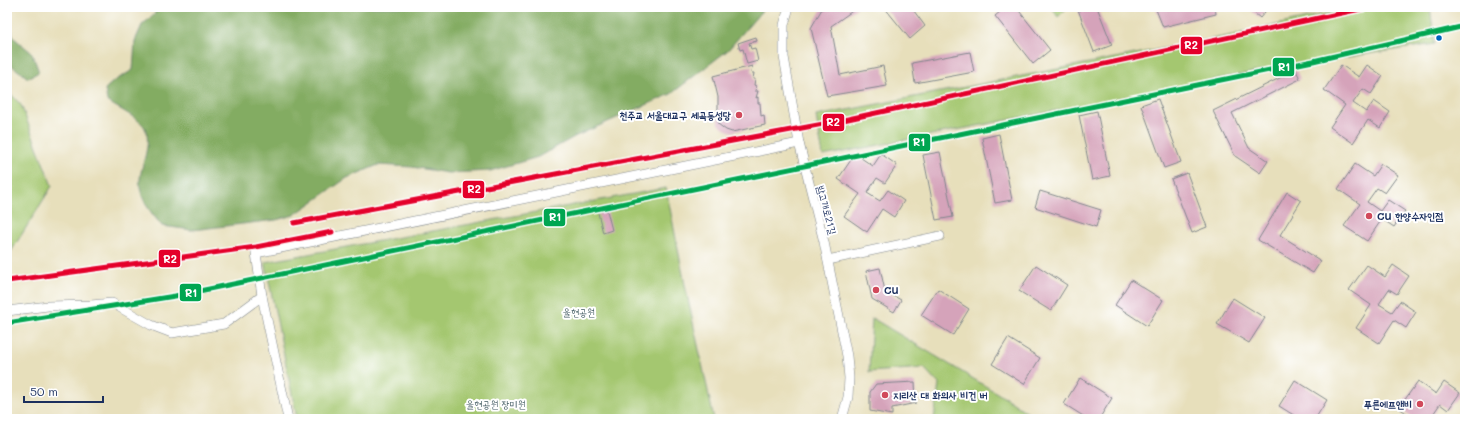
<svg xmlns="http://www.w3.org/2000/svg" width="1472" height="426" font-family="Mali,'Poor Story',sans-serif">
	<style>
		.green { fill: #a4c770; stroke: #607b67 }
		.forest { fill: #83ac62; stroke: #4f6e60 }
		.building { fill: #d5a3ba }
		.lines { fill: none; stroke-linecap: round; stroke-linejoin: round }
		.minor-casing { stroke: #81878c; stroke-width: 10 }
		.minor { stroke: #fff; stroke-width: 9 }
		.rail-1-casing { stroke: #fff; stroke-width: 8 }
		.rail-2-casing { stroke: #fff; stroke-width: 8 }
		.rail-1 { stroke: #00a651; stroke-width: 5 }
		.rail-2 { stroke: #e4002b; stroke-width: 5 }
		.bus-dot { fill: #0065bd; stroke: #fff; stroke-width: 1.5 }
		.poi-dot { fill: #d1495b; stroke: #fff; stroke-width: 1.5 }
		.labels { text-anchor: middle; stroke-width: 4; stroke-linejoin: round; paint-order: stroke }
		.poi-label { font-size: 10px; font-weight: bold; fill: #1b2f5e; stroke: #fff; text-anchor: start }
		.street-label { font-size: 10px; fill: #1b2f5e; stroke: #fff }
		.park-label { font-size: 10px; fill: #445d63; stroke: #fff }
		.line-badge { stroke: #fff; stroke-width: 1.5 }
		.badge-label { font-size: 11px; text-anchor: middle; font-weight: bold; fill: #fff }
	</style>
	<rect width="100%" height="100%" fill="#fff"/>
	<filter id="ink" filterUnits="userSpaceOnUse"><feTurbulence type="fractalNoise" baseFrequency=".025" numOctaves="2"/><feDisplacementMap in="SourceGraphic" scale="8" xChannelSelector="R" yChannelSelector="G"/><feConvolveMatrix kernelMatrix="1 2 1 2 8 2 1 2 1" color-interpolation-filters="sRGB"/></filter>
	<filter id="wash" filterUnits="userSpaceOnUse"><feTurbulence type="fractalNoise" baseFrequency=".012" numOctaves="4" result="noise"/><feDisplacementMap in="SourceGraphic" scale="16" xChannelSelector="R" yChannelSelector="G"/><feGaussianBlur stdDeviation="0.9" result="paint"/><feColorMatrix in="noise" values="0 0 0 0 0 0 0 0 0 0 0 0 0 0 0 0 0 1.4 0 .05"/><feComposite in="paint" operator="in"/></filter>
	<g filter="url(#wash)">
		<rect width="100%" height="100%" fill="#e7dfbb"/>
		<g class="green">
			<path d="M1051,7H1066V9L1058,17Z"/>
			<path d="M1355,7H1430L1435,44L1280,67L823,156L816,116L1228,36Z"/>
			<path d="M7,90L21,105L52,186L7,258Z"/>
			<path d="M666,188L686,290L714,419H297L265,262Z"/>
			<path d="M872,318L1007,399L1037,419H934L939,384L924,368L869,372Z"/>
		</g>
		<g class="forest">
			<path d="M7,7H9L7,17L14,38L32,53L39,72L28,78L7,62Z"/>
			<path d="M155,7H765L728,50L671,94L576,136L538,157L490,171L448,173L412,167L378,165L347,178L294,215L276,220L192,230L162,226C154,216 144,205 141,192C135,171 154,149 145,128C141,119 115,107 107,101L105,89L114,81L133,70L135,41L142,25L155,14Z"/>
		</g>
		<g id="blocks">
			<g class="building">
				<path d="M823,7H858L831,26L840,75L883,66L887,86L827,96L811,28Z"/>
				<path d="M884,7H911L925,26L910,39Z"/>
				<path d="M1006,7H1016L1050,50L1033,64L995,16Z"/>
				<path d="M1077,7H1097L1112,45L1094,52Z"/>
				<path d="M1155,7H1215L1216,14L1163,27Z"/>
				<path d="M1247,7H1269L1260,18Z"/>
				<path d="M756,37L757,41L749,43L751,49L755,48L758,61L747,64L743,49L740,50L738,43Z"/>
				<path d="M970,52L974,72L915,83L912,63Z"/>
				<path d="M1341,65L1359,77L1367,65L1383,76L1371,94L1363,89L1353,103L1366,112L1374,101L1390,112L1380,128L1368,120L1353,143L1330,127L1345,105L1324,90Z"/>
				<path d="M752,66L751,73H754L753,79H755L754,85L756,86L755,91H758L756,98L758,97V103H760L761,116L764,115L765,125L732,132L726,130L718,124V97L713,76Z"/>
				<path d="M1296,70L1300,79L1232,113L1249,148L1268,161L1260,173L1235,156L1213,111Z"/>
				<path d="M1158,99L1181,162L1164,168L1141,105Z"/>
				<path d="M1097,111L1110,176L1092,180L1079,115Z"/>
				<path d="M999,134L1012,200L995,203L982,138Z"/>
				<path d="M940,152L953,217L936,220L923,155Z"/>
				<path d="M855,154L873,166L881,154L897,165L885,183L877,178L867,193L880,201L888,190L904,201L894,217L882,209L867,232L844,216L860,194L838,179Z"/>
				<path d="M1355,164L1373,176L1381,164L1398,175L1385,193L1377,188L1367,202L1380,211L1388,200L1405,211L1394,227L1382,219L1367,241L1344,226L1360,204L1338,189Z"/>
				<path d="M1187,173L1207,227L1192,233L1171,179Z"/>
				<path d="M1040,191L1101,210L1096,227L1035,207Z"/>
				<path d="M1287,192L1301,201L1280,235L1321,261L1313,273L1258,240Z"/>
				<path d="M606,207L612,230L603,233L597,209Z"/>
				<path d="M1036,265L1067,285L1051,311L1019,291Z"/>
				<path d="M1367,265L1385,277L1393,265L1409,276L1397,294L1389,289L1379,304L1392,312L1400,301L1416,312L1406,328L1394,320L1379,343L1356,328L1371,305L1349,290Z"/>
				<path d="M880,268L885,291L901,300L894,312L872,299L866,271Z"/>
				<path d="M1131,280L1163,300L1147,326L1115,305Z"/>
				<path d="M938,289L969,309L953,335L921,315Z"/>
				<path d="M1233,298L1265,318L1249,343L1217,324Z"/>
				<path d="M1008,338L1040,358L1024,384L992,364Z"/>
				<path d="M1080,378L1112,398L1099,419H1088L1064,404Z"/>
				<path d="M1295,380L1327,400L1315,419H1300L1279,406Z"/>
				<path d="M1418,381L1436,394L1444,382L1460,393L1448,410L1440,404L1431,417L1434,419H1415L1399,408Z"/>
				<path d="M915,382L916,403L892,408V415L870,411V392L876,384Z"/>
			</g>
		</g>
	</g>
	<g filter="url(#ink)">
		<use href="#blocks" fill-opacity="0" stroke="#81878c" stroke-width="1"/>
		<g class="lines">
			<defs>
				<g id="minor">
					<path d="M789,7L784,25V57L799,143L824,242L847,356L849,378L848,397L842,419"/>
					<path d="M828,260L940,236"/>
					<path d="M7,311L48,306L91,305L112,303L151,325L172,333L224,324L262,296"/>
					<path d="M288,419L262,296L256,253L799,143"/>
				</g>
			</defs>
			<use href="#minor" class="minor-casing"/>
			<use href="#minor" class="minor"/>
			<defs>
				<path id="rail-1" d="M7,323L175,296L1313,61L1465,26"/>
				<g id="rail-2">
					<path d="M294,223L834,122L1370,7"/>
					<path d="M7,281L256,247L332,232"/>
				</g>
			</defs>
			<use href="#rail-1" class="rail-1-casing"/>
			<use href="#rail-2" class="rail-2-casing"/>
			<use href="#rail-1" class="rail-1"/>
			<use href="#rail-2" class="rail-2"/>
		</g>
	</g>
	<circle class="bus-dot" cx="1439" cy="38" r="3.5"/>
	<g class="poi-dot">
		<circle cx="739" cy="115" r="4"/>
		<circle cx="1369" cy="216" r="4"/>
		<circle cx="876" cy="290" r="4"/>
		<circle cx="885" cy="395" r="4"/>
		<circle cx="1420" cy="404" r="4"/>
	</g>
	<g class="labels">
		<g class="poi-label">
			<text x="731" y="119" text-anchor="end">천주교 서울대교구 세곡동성당</text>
			<text x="1377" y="220">CU 한양수자인점</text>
			<text x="884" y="294">CU</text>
			<text x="893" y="399">지리산 대 화의사 비건 버</text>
			<text x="1412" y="408" text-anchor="end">푸른에프앤비</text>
		</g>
		<g class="street-label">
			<text transform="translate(827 210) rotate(75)" y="4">밤고개로21길</text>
		</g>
		<g class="park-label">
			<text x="579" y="316">율현공원</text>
			<text x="496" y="408">율현공원 장미원</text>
		</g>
	</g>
	<g class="line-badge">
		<rect x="1180" y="36" width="23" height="19" rx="4" fill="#e4002b"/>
		<rect x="1272" y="57" width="23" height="20" rx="4" fill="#00a651"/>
		<rect x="822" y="113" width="23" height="19" rx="4" fill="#e4002b"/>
		<rect x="908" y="133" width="23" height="19" rx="4" fill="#00a651"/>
		<rect x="462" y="180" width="23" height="19" rx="4" fill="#e4002b"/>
		<rect x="543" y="208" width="23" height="19" rx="4" fill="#00a651"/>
		<rect x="158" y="249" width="23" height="19" rx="4" fill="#e4002b"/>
		<rect x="179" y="283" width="23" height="19" rx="4" fill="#00a651"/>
	</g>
	<g class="badge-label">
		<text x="1191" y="49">R2</text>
		<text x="1284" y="71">R1</text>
		<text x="833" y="126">R2</text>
		<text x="919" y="146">R1</text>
		<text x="474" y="193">R2</text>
		<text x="555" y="221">R1</text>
		<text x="170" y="263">R2</text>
		<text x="191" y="297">R1</text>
	</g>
	<rect width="1472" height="426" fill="none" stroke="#fff" stroke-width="24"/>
	<path d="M24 396v6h79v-6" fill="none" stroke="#1b2f5e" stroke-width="2"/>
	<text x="30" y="396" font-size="12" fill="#1b2f5e" stroke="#ffffff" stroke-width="3" paint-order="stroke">50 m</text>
</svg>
